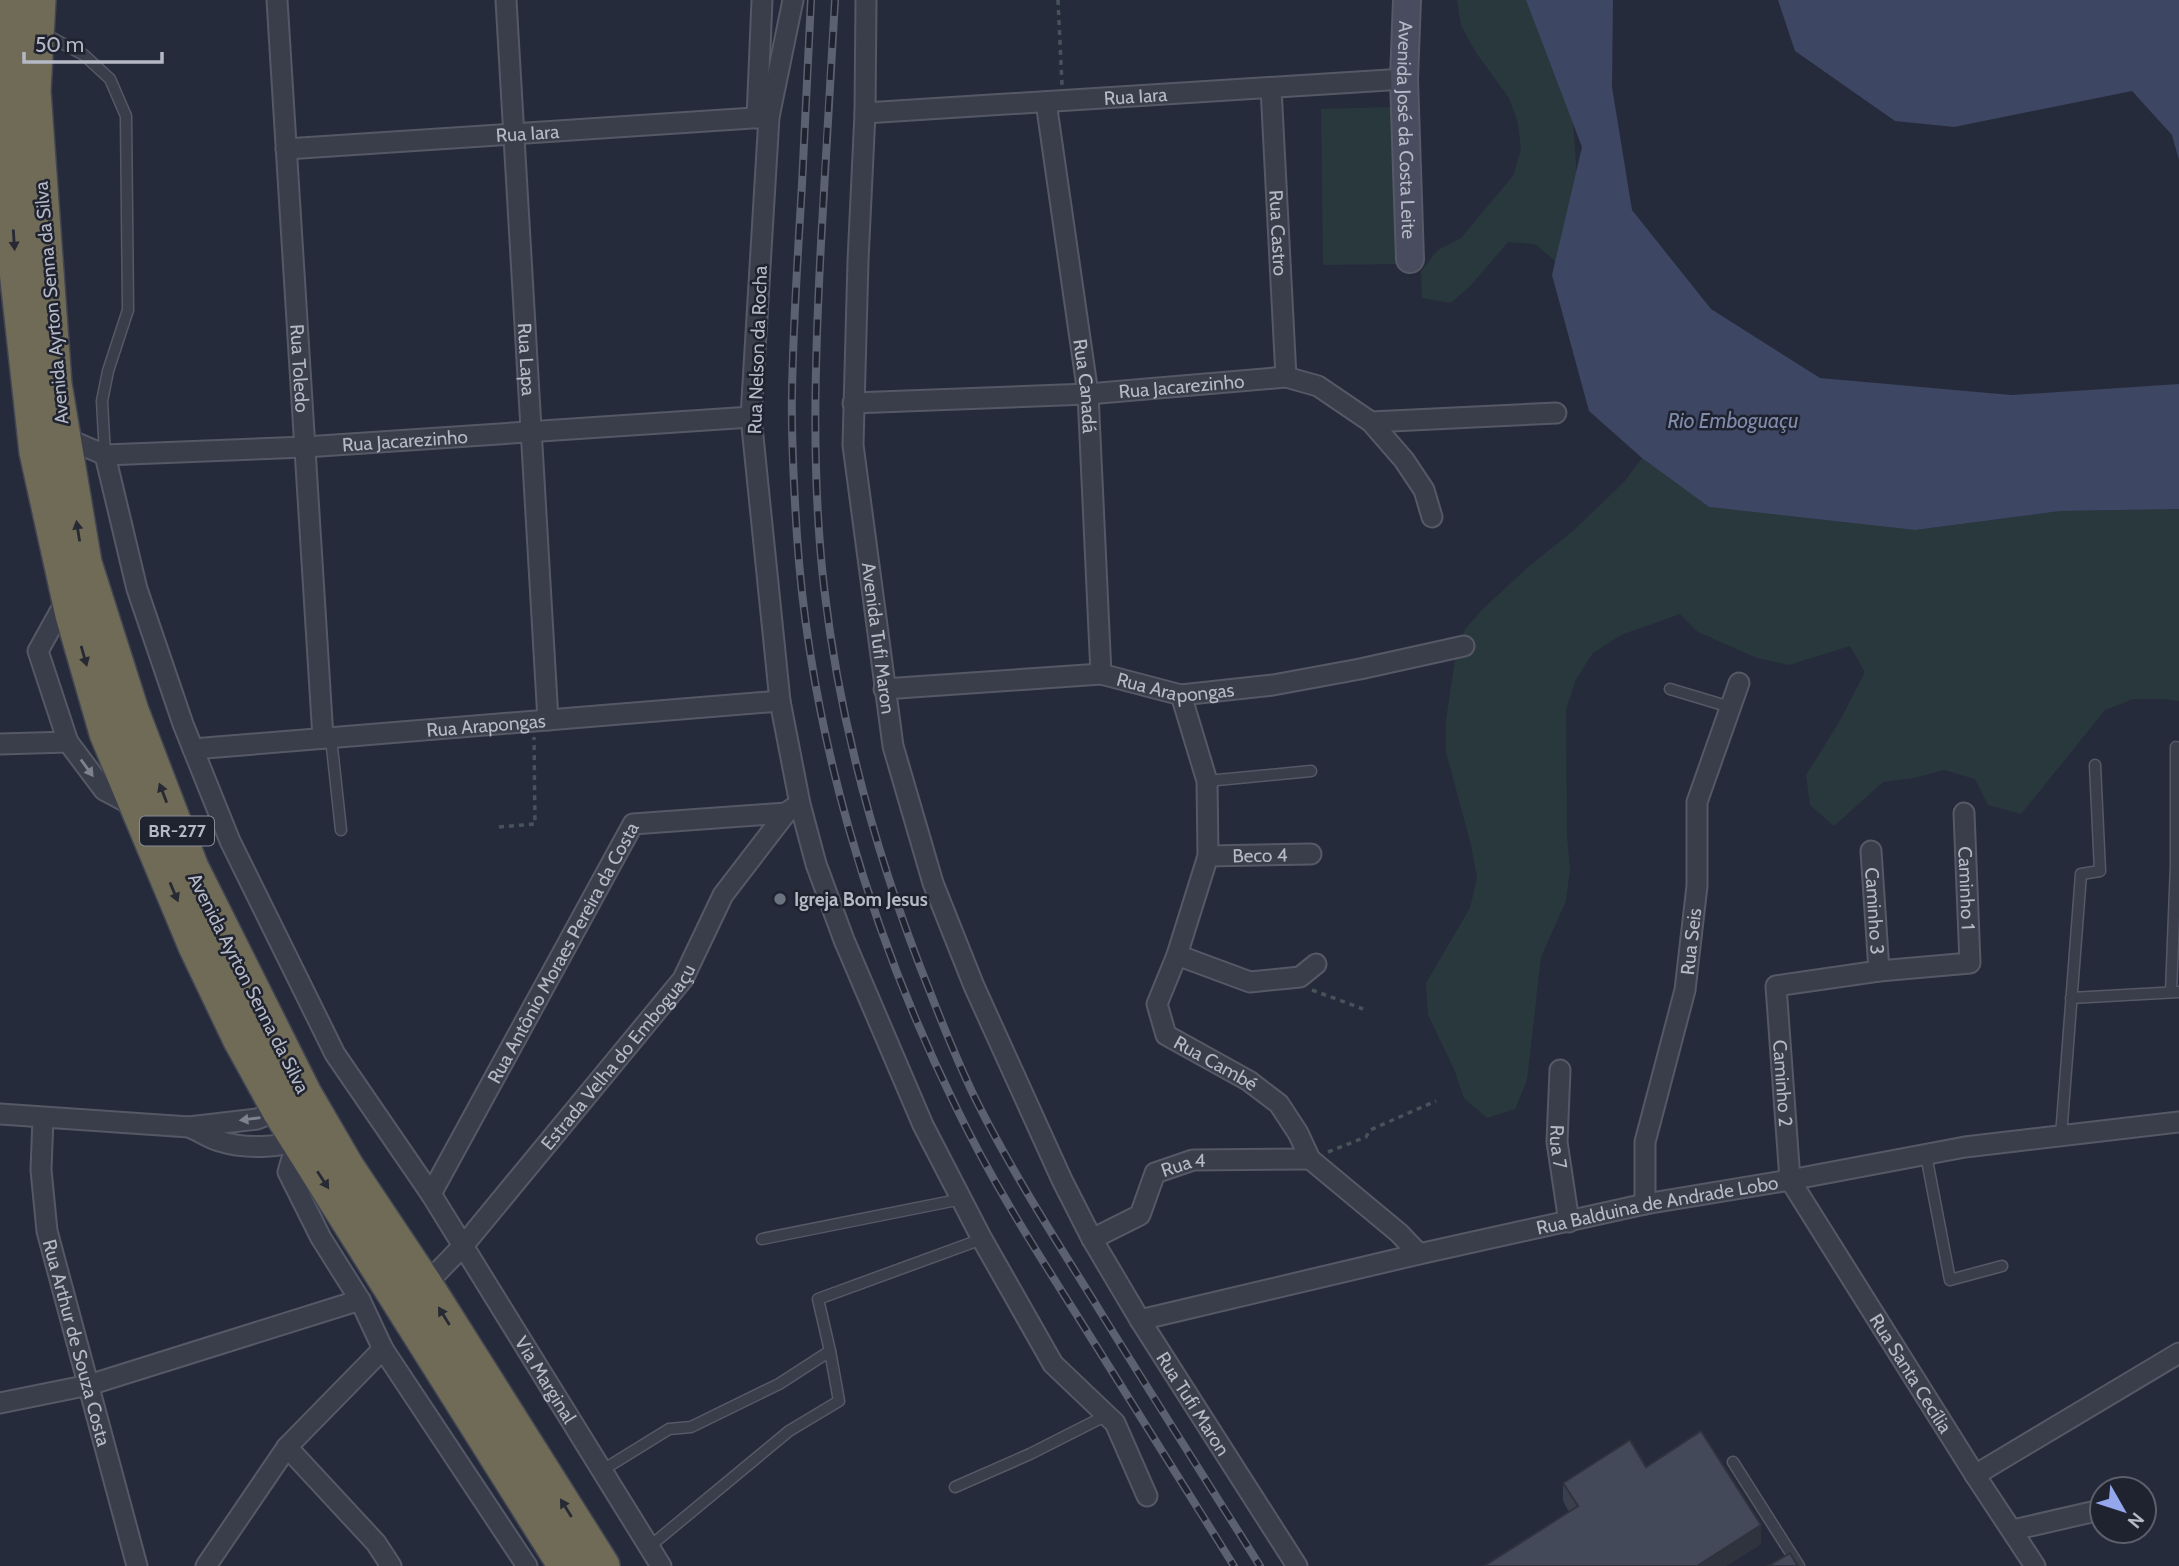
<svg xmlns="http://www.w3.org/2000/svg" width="2179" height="1566" font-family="Cabin,sans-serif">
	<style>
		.green { fill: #29383d }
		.water { fill: #3d4662 }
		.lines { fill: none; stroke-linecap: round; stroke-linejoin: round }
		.lane-casing { stroke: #555966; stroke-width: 13 }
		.street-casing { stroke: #555966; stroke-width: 23 }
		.secondary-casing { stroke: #555966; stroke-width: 30 }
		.highway-casing { stroke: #424653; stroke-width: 38 }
		.path { stroke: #465359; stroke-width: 3.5; stroke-dasharray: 5 5; stroke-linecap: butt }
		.lane { stroke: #3a3e4b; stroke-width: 10 }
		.street { stroke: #3a3e4b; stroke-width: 19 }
		.secondary { stroke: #484c5e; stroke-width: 26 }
		.highway { stroke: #706b57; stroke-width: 35 }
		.rail-casing { stroke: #5c6172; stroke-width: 8 }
		.rail { stroke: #1f2330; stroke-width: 5; stroke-dasharray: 16; stroke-linecap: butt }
		.wall { fill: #3a3f4d }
		.shaded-wall { fill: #2f333e }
		.building { fill: #434959; stroke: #2f333e; stroke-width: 2 }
		.oneway { fill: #272a34 }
		.oneway2 { fill: #7e828f }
		.worship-dot { fill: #6b7280; stroke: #1f2330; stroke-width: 2.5 }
		.labels { text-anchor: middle; stroke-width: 5; stroke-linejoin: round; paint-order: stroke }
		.shield { fill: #1f2330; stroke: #888c99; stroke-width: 2 }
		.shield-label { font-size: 18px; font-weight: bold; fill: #b5b9c6 }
		.street-label { font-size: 19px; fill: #b5b9c6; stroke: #1f2330 }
		.poi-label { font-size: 19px; font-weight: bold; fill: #b5b9c6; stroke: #1f2330; text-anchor: start }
		.water-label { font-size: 21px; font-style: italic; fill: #808bab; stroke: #1f2330 }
	</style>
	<rect width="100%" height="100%" fill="#262b3b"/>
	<g class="green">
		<path d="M1457,0H1536L1572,108L1578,192L1580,245L1555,261L1535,244L1508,242L1472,284L1451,303L1422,298L1421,271L1438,250L1461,238L1513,176L1521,149L1518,123L1509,98L1477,54L1461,26Z"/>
		<path d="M1394,107L1396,264L1323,265L1321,109Z"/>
		<path d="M1642,458L1709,507L1915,530L2060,511L2179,509V701L2164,699H2133L2105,710L2021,814L1988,805L1975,779L1944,770L1914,778L1883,782L1834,826L1810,805L1806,775L1838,724L1865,672L1850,646L1789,665L1757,658L1698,632L1680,614L1621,635L1593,653L1576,679L1566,709L1567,836L1570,869L1566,901L1541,957L1527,1080L1515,1109L1487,1118L1464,1098L1454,1069L1428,1015L1426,983L1470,908L1477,878L1471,845L1446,752V721L1455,659L1465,629L1485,607L1527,568L1574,530L1624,482Z"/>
	</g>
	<g class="water">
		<path d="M1526,0H1613L1612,87L1632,210L1711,309L1820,378L2011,395L2179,384V509L2060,511L1915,530L1709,507L1642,458L1589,411L1552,275L1582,147Z"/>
		<path d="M1778,0H2179V160L2172,135L2132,91L1954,127L1895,121L1795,51Z"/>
	</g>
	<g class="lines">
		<defs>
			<g id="lane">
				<path d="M43,33L84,55L110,79L126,116L128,310L108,371L102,401L105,455"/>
				<path d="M1670,689L1730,707"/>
				<path d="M331,738L341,830"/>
				<path d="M1207,781L1311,771"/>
				<path d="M2171,992L2176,864V747"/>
				<path d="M2071,998L2179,992"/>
				<path d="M2061,1136L2081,874L2100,871L2095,765"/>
				<path d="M1926,1155L1950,1280L2002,1266"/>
				<path d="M762,1239L962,1199"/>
				<path d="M1733,1462L1799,1566"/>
				<path d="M601,1471L669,1429L691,1427L779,1384L830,1351L818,1299L982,1239"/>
				<path d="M955,1487L1030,1454L1107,1415"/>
				<path d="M649,1547L789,1431L839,1401L830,1351"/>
			</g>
			<g id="street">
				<path id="s1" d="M277,0L323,738"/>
				<path id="s2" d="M506,0L548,720"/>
				<path d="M793,0L769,117L751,417L780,701L800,804L816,864L844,940L923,1125L982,1239L1053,1364L1115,1423L1147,1496"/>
				<path id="s3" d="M866,0L865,113L858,261L853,445L893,746L933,883L974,986L1062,1180L1092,1239L1140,1320L1297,1566"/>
				<path id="s4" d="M1271,88L1286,377"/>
				<path id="s5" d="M1046,102L1088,394L1101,674"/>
				<path id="s6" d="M865,113L1404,79"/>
				<path d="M757,118L762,0"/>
				<path id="s7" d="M286,149L769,117"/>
				<path id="s8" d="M853,403L1088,394L1286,377L1318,386L1371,422L1404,460L1424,490L1432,517"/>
				<path d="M1371,422L1556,413"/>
				<path id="s9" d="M63,437L105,455L305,447L751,417"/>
				<path id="s10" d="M105,455L137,589L183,724L230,841L335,1054L431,1194L661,1566"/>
				<path d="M68,597L38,651L68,742L104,790L136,807"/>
				<path id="s11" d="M884,689L1101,674L1181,695L1273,685L1360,669L1464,646"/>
				<path id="s12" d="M1181,695L1207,781L1208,856L1177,955L1157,1004L1166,1035L1249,1081L1279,1104L1298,1133L1310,1159L1399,1233L1419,1254"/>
				<path d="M0,744L68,742"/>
				<path id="s13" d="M193,749L780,701"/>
				<path id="s14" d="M1964,813L1970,963L1879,971L1776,986L1790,1180L1975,1475L2035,1566"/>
				<path id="s15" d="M1871,851L1879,971"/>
				<path id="s16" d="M1208,856L1311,854"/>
				<path d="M1177,955L1250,982L1300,977L1316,964"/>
				<path id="s17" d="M1560,1070L1557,1142L1569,1222"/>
				<path d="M0,1114L189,1127L257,1119L286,1107"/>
				<path id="s18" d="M43,1118L41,1170L47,1231L137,1566"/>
				<path d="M189,1127C199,1131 209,1138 219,1141C244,1149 282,1149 305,1137"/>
				<path d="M297,1141L288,1172L321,1238L360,1300L383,1349L527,1566"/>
				<path id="s19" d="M431,1194L633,824L786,813L793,808"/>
				<path id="s20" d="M1645,1204V1142L1685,990L1697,886V802L1739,683"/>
				<path id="s21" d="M1092,1239L1140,1215L1155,1173L1193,1160L1310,1159"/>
				<path id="s22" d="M425,1285L463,1246L683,979L723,895L786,813"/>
				<path id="s23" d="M1140,1320L1419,1254L1645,1204L1790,1180L1965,1147L2179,1122"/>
				<path d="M0,1403L89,1385L360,1300"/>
				<path d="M287,1447L376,1543L391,1566"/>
				<path d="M1975,1475L2179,1353"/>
				<path d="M2013,1530L2096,1511"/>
				<path d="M206,1566L287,1447L383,1349"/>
			</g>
			<g id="secondary">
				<path id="s24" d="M1407,0L1404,79L1410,259"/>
			</g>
			<g id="highway">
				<path d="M12,0L8,103L14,243L37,452L73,615L107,733L196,946L240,1038L280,1111L566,1566"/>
				<path d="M38,0L33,91L54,384L84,563L131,711L191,868L304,1094L347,1168L425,1285L602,1566"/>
			</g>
		</defs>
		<use href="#lane" class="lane-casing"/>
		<use href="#street" class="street-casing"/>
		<use href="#secondary" class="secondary-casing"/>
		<use href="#highway" class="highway-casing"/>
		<g class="path">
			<path d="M1058,0L1062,85"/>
			<path d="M499,827L535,824L534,737"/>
			<path d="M1312,990L1363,1009"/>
			<path d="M1328,1152L1366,1137L1370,1130L1436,1101"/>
		</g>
		<use href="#lane" class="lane"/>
		<use href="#street" class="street"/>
		<use href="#secondary" class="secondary"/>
		<use href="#highway" class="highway"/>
		<defs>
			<g id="rail">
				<path d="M811,0C808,61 805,123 802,184C798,254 793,324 792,394C791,441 794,489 797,536C810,731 870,933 956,1107C991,1180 1035,1249 1078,1317C1130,1400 1182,1483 1234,1566"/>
				<path d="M835,0C830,81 825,162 821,243C815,358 811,472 824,587C840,726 878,862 930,992C944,1028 959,1065 976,1100C1011,1170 1054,1237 1095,1303C1149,1391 1205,1478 1260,1566"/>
			</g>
		</defs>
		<use href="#rail" class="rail-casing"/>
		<use href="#rail" class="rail"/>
	</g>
	<path class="wall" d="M1646,1467L1761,1544L1726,1566H1484L1569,1512L1563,1501V1483Z"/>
	<path class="shaded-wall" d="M1761,1525V1544L1726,1566H1697Z"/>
	<g class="building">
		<path d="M1701,1431L1761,1525L1697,1566H1484L1578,1506L1563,1483L1630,1440L1646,1467Z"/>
		<path d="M1790,1553L1798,1566H1768Z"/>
	</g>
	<defs><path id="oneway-solid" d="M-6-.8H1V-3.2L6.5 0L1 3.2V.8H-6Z" transform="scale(1.75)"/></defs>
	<g class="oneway">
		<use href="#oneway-solid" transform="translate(14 240) rotate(86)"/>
		<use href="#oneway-solid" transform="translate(78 531) rotate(-99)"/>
		<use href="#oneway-solid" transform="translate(84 656) rotate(74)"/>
		<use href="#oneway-solid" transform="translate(163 793) rotate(-111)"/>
		<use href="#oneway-solid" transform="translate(174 892) rotate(67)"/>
		<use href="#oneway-solid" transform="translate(323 1180) rotate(57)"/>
		<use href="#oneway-solid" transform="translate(444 1316) rotate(-122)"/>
		<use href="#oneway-solid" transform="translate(566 1508) rotate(-122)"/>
	</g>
	<g class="oneway2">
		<use href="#oneway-solid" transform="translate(87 768) rotate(54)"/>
		<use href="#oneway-solid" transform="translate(250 1119) rotate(173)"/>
	</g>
	<circle class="worship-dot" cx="780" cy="899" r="7"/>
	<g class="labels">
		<rect class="shield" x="140" y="816.5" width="74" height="29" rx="5"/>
		<g class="shield-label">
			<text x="177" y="837">BR-277</text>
		</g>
		<g class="street-label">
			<text dy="7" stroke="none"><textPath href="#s6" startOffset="271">Rua Iara</textPath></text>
			<text dy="7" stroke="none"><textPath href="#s24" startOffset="130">Avenida José da Costa Leite</textPath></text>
			<text dy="7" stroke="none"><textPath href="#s7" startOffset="242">Rua Iara</textPath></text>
			<text dy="7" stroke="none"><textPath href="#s4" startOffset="145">Rua Castro</textPath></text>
			<text transform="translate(51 303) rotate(-95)" y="7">Avenida Ayrton Senna da Silva</text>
			<text transform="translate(757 350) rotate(-88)" y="7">Rua Nelson da Rocha</text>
			<text dy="7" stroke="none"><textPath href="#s2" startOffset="360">Rua Lapa</textPath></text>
			<text dy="7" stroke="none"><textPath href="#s1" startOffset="369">Rua Toledo</textPath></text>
			<text dy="7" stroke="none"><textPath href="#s8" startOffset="329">Rua Jacarezinho</textPath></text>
			<text dy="7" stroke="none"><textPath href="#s5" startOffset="287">Rua Canadá</textPath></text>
			<text dy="7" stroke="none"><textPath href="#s9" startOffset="346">Rua Jacarezinho</textPath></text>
			<text dy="7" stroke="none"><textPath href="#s3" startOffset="640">Avenida Tufi Maron</textPath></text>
			<text dy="7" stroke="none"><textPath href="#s11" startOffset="294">Rua Arapongas</textPath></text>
			<text dy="7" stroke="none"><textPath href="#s13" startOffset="294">Rua Arapongas</textPath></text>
			<text dy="7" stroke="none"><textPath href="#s16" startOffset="52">Beco 4</textPath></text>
			<text dy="7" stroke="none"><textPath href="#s14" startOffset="75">Caminho 1</textPath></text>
			<text dy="7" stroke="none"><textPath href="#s15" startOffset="60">Caminho 3</textPath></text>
			<text dy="7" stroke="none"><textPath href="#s20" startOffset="268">Rua Seis</textPath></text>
			<text dy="7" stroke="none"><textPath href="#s19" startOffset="275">Rua Antônio Moraes Pereira da Costa</textPath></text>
			<text transform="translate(249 983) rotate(63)" y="7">Avenida Ayrton Senna da Silva</text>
			<text dy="7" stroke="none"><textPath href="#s22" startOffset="299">Estrada Velha do Emboguaçu</textPath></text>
			<text dy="7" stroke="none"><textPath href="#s12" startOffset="411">Rua Cambé</textPath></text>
			<text dy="7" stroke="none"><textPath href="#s14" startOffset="443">Caminho 2</textPath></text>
			<text dy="7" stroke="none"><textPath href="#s17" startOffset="77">Rua 7</textPath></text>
			<text dy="7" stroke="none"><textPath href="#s21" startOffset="128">Rua 4</textPath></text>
			<text dy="7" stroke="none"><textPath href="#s23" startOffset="530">Rua Balduina de Andrade Lobo</textPath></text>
			<text dy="7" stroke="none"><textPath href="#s18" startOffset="229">Rua Arthur de Souza Costa</textPath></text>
			<text dy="7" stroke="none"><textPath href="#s14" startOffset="768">Rua Santa Cecília</textPath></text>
			<text dy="7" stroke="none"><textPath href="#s10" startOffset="1032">Via Marginal</textPath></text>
			<text dy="7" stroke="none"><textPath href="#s3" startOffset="1475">Rua Tufi Maron</textPath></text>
		</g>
		<g class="poi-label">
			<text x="794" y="906">Igreja Bom Jesus</text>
		</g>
		<g class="water-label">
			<text x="1733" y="428">Rio Emboguaçu</text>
		</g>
	</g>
	<g transform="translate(2123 1510) rotate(129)"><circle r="33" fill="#1f2330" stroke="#5b5f6c" stroke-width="2"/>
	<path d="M0-5L12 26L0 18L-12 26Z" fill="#94a7ed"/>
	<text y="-10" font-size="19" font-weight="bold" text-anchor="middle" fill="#b5b9c6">N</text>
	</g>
	<path d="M24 52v10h138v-10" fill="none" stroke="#b5b9c6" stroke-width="3.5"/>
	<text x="35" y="52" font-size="21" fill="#b5b9c6" stroke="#1f2330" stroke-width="5" paint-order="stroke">50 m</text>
</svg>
